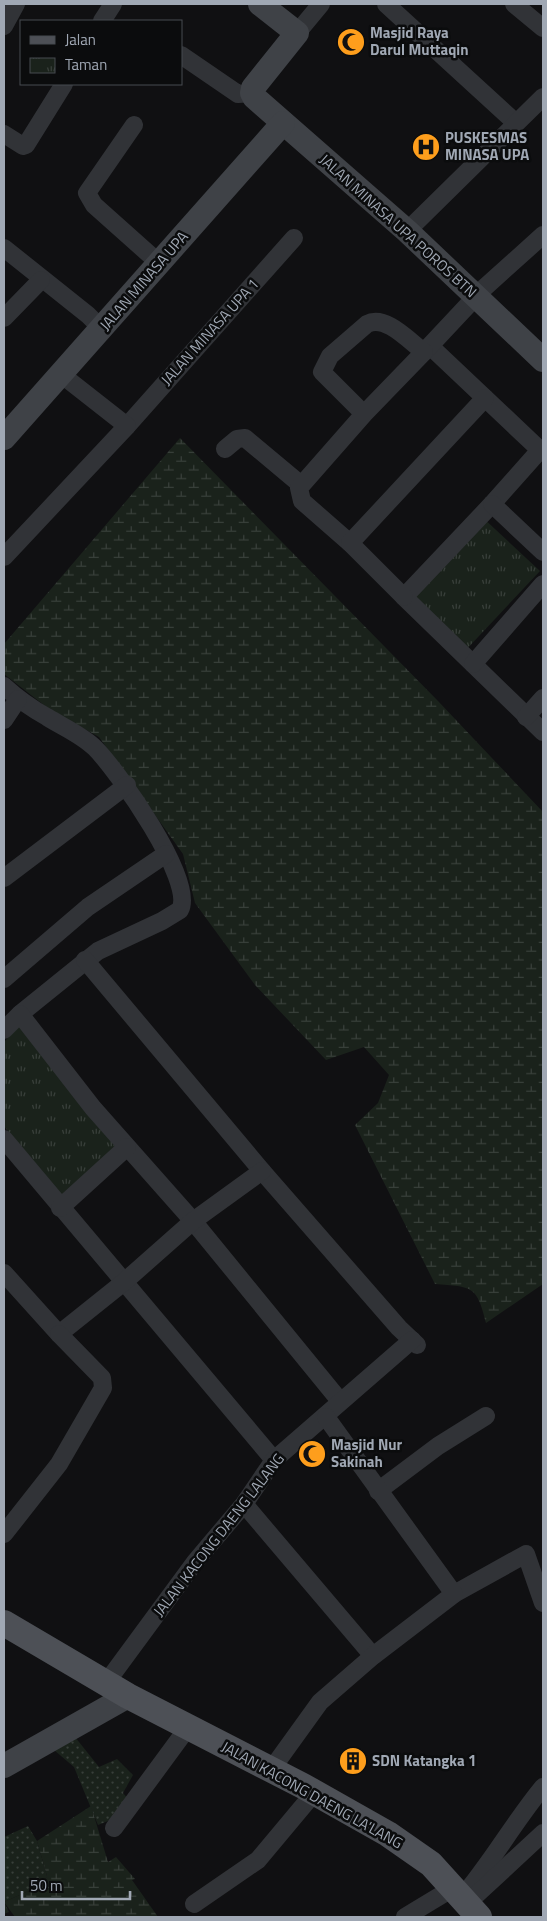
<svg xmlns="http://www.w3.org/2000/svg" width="547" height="1921" font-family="'Titillium Web',sans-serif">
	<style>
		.grass { fill: url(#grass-dots) }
		.wetland { fill: url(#wetland-marsh) }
		.park { fill: url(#park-tufts) }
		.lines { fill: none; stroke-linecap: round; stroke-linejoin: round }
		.street { stroke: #313337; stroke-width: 18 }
		.secondary { stroke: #3f4247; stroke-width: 24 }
		.primary { stroke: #4d5056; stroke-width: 26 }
		.labels { text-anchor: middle; stroke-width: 5; stroke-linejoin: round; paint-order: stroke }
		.poi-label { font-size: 15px; font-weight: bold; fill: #a0a8b4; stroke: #0b0c0d; text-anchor: start }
		.street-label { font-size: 15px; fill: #a0a8b4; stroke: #0b0c0d }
	</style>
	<defs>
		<pattern id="grass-dots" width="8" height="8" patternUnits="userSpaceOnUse" patternTransform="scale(1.25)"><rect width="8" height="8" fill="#1a221b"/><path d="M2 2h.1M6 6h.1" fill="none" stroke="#383f3a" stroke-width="1.8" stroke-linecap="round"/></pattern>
		<pattern id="wetland-marsh" width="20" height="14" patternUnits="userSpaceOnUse" patternTransform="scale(1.25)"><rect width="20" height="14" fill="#1a221b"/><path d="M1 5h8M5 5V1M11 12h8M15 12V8" fill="none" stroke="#383f3a"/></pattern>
		<pattern id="park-tufts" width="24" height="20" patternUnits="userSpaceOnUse" patternTransform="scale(1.25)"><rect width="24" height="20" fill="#1a221b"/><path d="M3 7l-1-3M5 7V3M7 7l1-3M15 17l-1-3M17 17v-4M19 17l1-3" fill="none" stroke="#383f3a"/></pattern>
	</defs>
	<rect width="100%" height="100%" fill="#101012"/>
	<g class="grass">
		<path d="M75,1737L99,1767L117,1759L133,1775L123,1793L130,1801L118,1817L98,1825L74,1767L54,1750Z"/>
		<path d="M28,1826L37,1841L47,1876L42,1885L4,1902L9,1912L4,1914V1837Z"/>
	</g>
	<g class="wetland">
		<path d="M180,438L438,701L543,812V1284L486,1323C477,1285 472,1287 435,1284L355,1125L378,1103L389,1075L364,1047L326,1060L255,985L195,903L183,854L99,737L49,709L4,674V644Z"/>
		<path d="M91,1806L108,1862L116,1857L135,1879L132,1880L158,1917H15L4,1902L42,1885L47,1876L37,1841Z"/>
	</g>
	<g class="park">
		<path d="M481,516L540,571L464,652L405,597Z"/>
		<path d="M22,1023L118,1150L62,1202L4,1126V1042Z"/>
	</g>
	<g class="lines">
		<g class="street">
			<path d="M386,4L516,123"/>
			<path d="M514,4L543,28"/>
			<path d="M102,21L113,4"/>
			<path d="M4,26L16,4"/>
			<path d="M297,33L321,4"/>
			<path d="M181,55L238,94L252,93"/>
			<path d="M134,125L87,193L94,205L159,263"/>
			<path d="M4,134L23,146L26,145L64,84"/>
			<path d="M407,231L543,97"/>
			<path d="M4,248L88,315L102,329"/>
			<path d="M4,318L41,280"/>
			<path d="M430,346L540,450L492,504L404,597L543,732"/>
			<path d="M424,352L483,289L543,235"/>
			<path d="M127,426L294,238"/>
			<path d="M225,449L237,439L245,438L300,484"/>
			<path d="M492,504L543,552"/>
			<path d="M350,543L302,501L299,488L364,414L424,352C410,342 386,314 367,324L330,356L322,372L364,414"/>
			<path d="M4,557L127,426L62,375"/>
			<path d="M404,597L350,543L485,398"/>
			<path d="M473,664L543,584"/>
			<path d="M4,686C17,698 31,708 47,717C63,727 82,735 95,748C117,770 196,881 180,910L162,921L98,951L20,1014"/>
			<path d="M526,717L543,698"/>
			<path d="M4,720L18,699"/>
			<path d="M4,878L127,785"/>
			<path d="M85,960L262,1171L399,1328L417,1345"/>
			<path d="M4,979L88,907L166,854"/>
			<path d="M4,1030L20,1014L93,1108L193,1221L340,1401"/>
			<path d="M4,1139L274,1460"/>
			<path d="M60,1208L127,1147"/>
			<path d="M4,1273L59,1334L124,1282L193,1221L262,1171"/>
			<path d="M378,1491L438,1446L486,1416"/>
			<path d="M244,1504L373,1656"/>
			<path d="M4,1534L59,1464L103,1388L102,1378L59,1334"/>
			<path d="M454,1594L526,1554L543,1603"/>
			<path d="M106,1683L195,1562L244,1504L274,1460L412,1340"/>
			<path d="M271,1770L320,1702L373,1656L454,1594L326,1417"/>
			<path d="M114,1828L189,1726"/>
			<path d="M462,1897C492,1862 514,1822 543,1787"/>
			<path d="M474,1897L543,1833"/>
			<path d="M194,1904L258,1860L314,1793"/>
			<path d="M405,1917L453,1888"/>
		</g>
		<g class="secondary">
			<path d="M260,4L297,33L253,88L252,93L254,97L407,231L543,360"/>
			<path d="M4,438L283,123"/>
			<path d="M4,1766L128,1696"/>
		</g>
		<path class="primary" d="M4,1623L128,1696L303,1786L388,1834L431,1864L479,1917"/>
	</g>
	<defs>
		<symbol id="mosque-disc" viewBox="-11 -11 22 22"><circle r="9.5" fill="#fe9e1c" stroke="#0b0c0d"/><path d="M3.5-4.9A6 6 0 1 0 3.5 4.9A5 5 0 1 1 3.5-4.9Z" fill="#111"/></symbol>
		<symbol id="hospital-disc" viewBox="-11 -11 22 22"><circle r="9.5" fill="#fe9e1c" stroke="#0b0c0d"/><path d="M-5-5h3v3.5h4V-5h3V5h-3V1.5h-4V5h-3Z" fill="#111"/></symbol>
		<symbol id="building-disc" viewBox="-11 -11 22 22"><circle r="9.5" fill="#fe9e1c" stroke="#0b0c0d"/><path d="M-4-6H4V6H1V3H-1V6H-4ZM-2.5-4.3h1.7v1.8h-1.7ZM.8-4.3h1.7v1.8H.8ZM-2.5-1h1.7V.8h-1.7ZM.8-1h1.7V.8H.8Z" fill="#111"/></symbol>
	</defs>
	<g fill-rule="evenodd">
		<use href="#mosque-disc" x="335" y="26" width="32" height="32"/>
		<use href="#hospital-disc" x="410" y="131" width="32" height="32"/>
		<use href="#mosque-disc" x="296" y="1438" width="32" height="32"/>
		<use href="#building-disc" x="337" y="1745" width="32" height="32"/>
	</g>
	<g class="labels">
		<g class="poi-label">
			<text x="370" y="38">Masjid Raya<tspan x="370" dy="17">Darul Muttaqin</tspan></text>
			<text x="445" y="143">PUSKESMAS<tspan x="445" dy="17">MINASA UPA</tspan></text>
			<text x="331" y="1450">Masjid Nur<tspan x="331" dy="17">Sakinah</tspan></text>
			<text x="372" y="1766">SDN Katangka 1</text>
		</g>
		<g class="street-label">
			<text transform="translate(398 226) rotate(42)" y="5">JALAN MINASA UPA POROS BTN</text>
			<text transform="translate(144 281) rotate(-49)" y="5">JALAN MINASA UPA</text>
			<text transform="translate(210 332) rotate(-48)" y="5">JALAN MINASA UPA 1</text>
			<text transform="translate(219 1535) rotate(-52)" y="5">JALAN KACONG DAENG LALANG</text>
			<text transform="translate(312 1795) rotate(29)" y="5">JALAN KACONG DAENG LA'LANG</text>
		</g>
	</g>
	<rect width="547" height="1921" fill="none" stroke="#a0a8b4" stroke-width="10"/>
	<rect x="20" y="20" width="162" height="65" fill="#0b0c0d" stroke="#474a50"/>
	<rect x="30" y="36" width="25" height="8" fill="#4d5056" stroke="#474a50"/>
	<text x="65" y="45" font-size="15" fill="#a0a8b4">Jalan</text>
	<rect x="30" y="58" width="25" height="15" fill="url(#park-tufts)" stroke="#474a50"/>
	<text x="65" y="70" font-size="15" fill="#a0a8b4">Taman</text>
	<path d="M22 1891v8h108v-8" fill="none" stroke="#a0a8b4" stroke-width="2.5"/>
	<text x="30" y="1891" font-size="15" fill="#a0a8b4" stroke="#0b0c0d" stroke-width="4" paint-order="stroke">50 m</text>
</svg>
